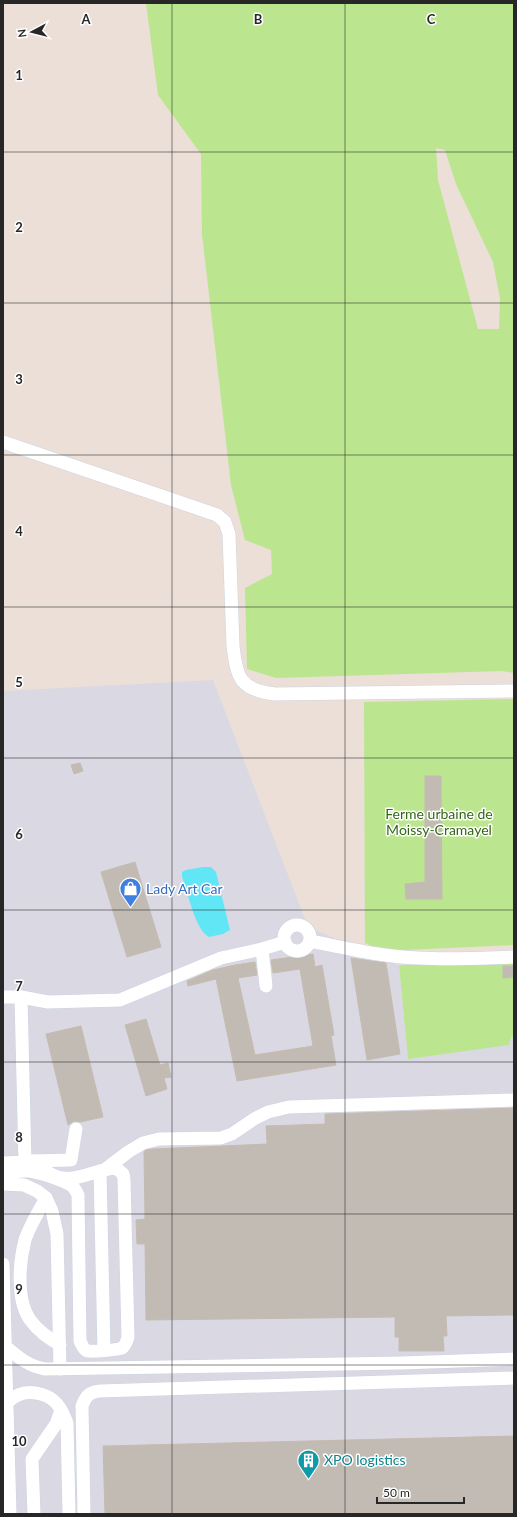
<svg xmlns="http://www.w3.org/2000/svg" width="517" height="1517" font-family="Lato,sans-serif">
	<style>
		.industrial { fill: #dad9e3 }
		.green { fill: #bbe68f; fill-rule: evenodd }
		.water { fill: #61e6f6 }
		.building { fill: #c2bbb3; stroke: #c6bbb1 }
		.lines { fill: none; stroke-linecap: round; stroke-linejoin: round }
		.minor-casing { stroke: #ccd4e2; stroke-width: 14 }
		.minor { stroke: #fff; stroke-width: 13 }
		.grid { fill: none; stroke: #272727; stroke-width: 1; stroke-opacity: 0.55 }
		.labels { text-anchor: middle; stroke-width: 3; stroke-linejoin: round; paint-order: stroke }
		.park-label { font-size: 14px; fill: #336714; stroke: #fff }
		.shop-label { font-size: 14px; fill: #366cbe; stroke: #fff; text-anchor: start }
		.culture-label { font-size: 14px; fill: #0d838f; stroke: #fff; text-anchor: start }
		.grid-label { font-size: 13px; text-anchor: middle; font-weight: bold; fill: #272727; stroke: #fff; stroke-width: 3; stroke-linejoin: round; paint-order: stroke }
	</style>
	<rect width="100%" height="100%" fill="#ebdfd7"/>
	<path class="industrial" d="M213,680L308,927L399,965L408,1059L514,1037V1514H3V691Z"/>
	<g class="green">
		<path d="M146,3H514V673L502,671L276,678L247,669L245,588L272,574L271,550L245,540L231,485L202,234L201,154L158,95ZM436,148L445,150L456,184L493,262L500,299L499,329H478L438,180Z"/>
		<path d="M514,699V945L383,951L365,943L364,702Z"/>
		<path d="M514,964V1037H511L509,1045L408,1059L399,965Z"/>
	</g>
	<path class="water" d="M203,867H211L216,872L230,930L223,934L209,937C195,930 188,892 182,877V872L186,870Z"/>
	<g class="building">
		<path d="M80,763L83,771L74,774L71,765Z"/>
		<path d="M425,776H441L442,899H406L405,884L425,882Z"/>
		<path d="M135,862L161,947L127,957L101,872Z"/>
		<path d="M313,954L315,967L322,965L334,1035L331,1036L336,1065L237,1081L216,979L188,986L187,981L213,970L235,965L255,962L257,975L238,978L255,1055L313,1046L300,969L273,973L271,960Z"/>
		<path d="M351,958L386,963L400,1054L367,1060Z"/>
		<path d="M503,966H514V977L503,978Z"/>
		<path d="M146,1019L160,1065L168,1063L171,1077L164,1078L167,1089L146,1096L125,1025Z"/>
		<path d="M81,1026L103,1117L80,1122L74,1121L68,1125L46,1034Z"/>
		<path d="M514,1108V1315L446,1316L447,1336H443L444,1351H399V1337H395V1317L146,1320L145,1244H137L136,1220L145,1219L144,1152L146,1150L153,1149L267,1144L266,1126L325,1124V1114Z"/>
		<path d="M514,1436V1514H105L103,1446Z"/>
	</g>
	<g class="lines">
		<defs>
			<g id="minor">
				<path d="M3,442L217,515L225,522L229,534L233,646C237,678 240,690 275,694L514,691"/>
				<circle cx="297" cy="938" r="13"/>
				<path d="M310,941C346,948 383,957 419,958C451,960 482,958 514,957"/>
				<path d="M262,949L266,986"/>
				<path d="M3,997H21L48,1002L120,1000L221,958L262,949L285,942"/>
				<path d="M31,1161L71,1160L76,1129"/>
				<path d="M3,1163L25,1162L21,997"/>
				<path d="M107,1168L128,1152L143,1143L159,1139L221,1138L232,1134L254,1119L268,1112L289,1107L514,1100"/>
				<path d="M100,1171L104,1350"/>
				<path d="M3,1175C10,1173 17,1171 25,1171C35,1170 62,1180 71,1185C75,1188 76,1191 78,1195L80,1341C82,1345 83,1349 87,1351C92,1352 118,1350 122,1348C126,1345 127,1341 128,1337L124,1179L123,1174L116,1168C93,1169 71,1187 49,1173C44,1170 39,1165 34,1161"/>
				<path d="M3,1184L24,1185L37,1191L46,1198L52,1211L57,1234L60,1369"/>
				<path d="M46,1198C39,1211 29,1227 25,1240C19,1263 16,1302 31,1321C39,1332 49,1338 60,1345"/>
				<path d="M3,1264L10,1514"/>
				<path d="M5,1346C18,1357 28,1366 45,1369L401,1363L514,1359"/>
				<path d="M7,1403C10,1400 14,1397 18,1395C29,1390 45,1393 54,1401C61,1406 64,1416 67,1423L69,1514"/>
				<path d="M34,1514L32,1459L56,1424L61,1410"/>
				<path d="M84,1514L82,1406C86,1396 89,1392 100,1391L514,1378"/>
			</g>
		</defs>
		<use href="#minor" class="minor-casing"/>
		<use href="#minor" class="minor"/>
	</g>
	<path class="grid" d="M172,3V1514M345,3V1514M3,152H514M3,303H514M3,455H514M3,607H514M3,758H514M3,910H514M3,1062H514M3,1214H514M3,1365H514"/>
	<defs>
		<symbol id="shop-pin" viewBox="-11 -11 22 30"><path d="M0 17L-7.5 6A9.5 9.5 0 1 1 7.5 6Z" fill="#3f7fe0" stroke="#fff"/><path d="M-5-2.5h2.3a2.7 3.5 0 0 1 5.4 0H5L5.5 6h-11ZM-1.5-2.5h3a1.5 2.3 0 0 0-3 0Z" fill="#fff"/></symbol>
		<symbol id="building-pin" viewBox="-11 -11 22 30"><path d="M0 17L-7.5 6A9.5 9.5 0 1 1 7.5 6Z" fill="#0f9aa8" stroke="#fff"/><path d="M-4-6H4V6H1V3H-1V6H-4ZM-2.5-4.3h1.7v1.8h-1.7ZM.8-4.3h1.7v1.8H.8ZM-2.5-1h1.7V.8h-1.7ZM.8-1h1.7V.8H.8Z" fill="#fff"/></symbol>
	</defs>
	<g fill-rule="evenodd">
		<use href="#shop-pin" x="118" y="876" width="25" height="34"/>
		<use href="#building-pin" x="296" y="1448" width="25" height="34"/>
	</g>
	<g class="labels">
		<g class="park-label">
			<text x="439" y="819">Ferme urbaine de<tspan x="439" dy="16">Moissy-Cramayel</tspan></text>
		</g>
		<g class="shop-label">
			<text x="146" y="894">Lady Art Car</text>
		</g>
		<g class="culture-label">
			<text x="324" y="1465">XPO logistics</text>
		</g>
	</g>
	<g class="grid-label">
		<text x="86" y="24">A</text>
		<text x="258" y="24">B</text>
		<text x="431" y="24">C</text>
		<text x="19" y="80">1</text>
		<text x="19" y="232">2</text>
		<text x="19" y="384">3</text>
		<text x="19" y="536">4</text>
		<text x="19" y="687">5</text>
		<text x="19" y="839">6</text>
		<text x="19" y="991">7</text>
		<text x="19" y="1142">8</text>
		<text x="19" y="1294">9</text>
		<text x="19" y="1446">10</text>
	</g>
	<rect width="517" height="1517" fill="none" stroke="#272727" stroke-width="8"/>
	<g transform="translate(32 32) rotate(263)" stroke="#ffffff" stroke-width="3" paint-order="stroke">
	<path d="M0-3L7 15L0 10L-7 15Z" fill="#272727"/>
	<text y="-6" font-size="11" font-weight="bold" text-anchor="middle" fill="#272727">N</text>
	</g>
	<path d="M377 1497v6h87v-6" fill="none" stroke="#272727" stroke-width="2"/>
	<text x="383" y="1497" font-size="12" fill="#272727" stroke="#ffffff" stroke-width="3" paint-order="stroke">50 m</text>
</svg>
